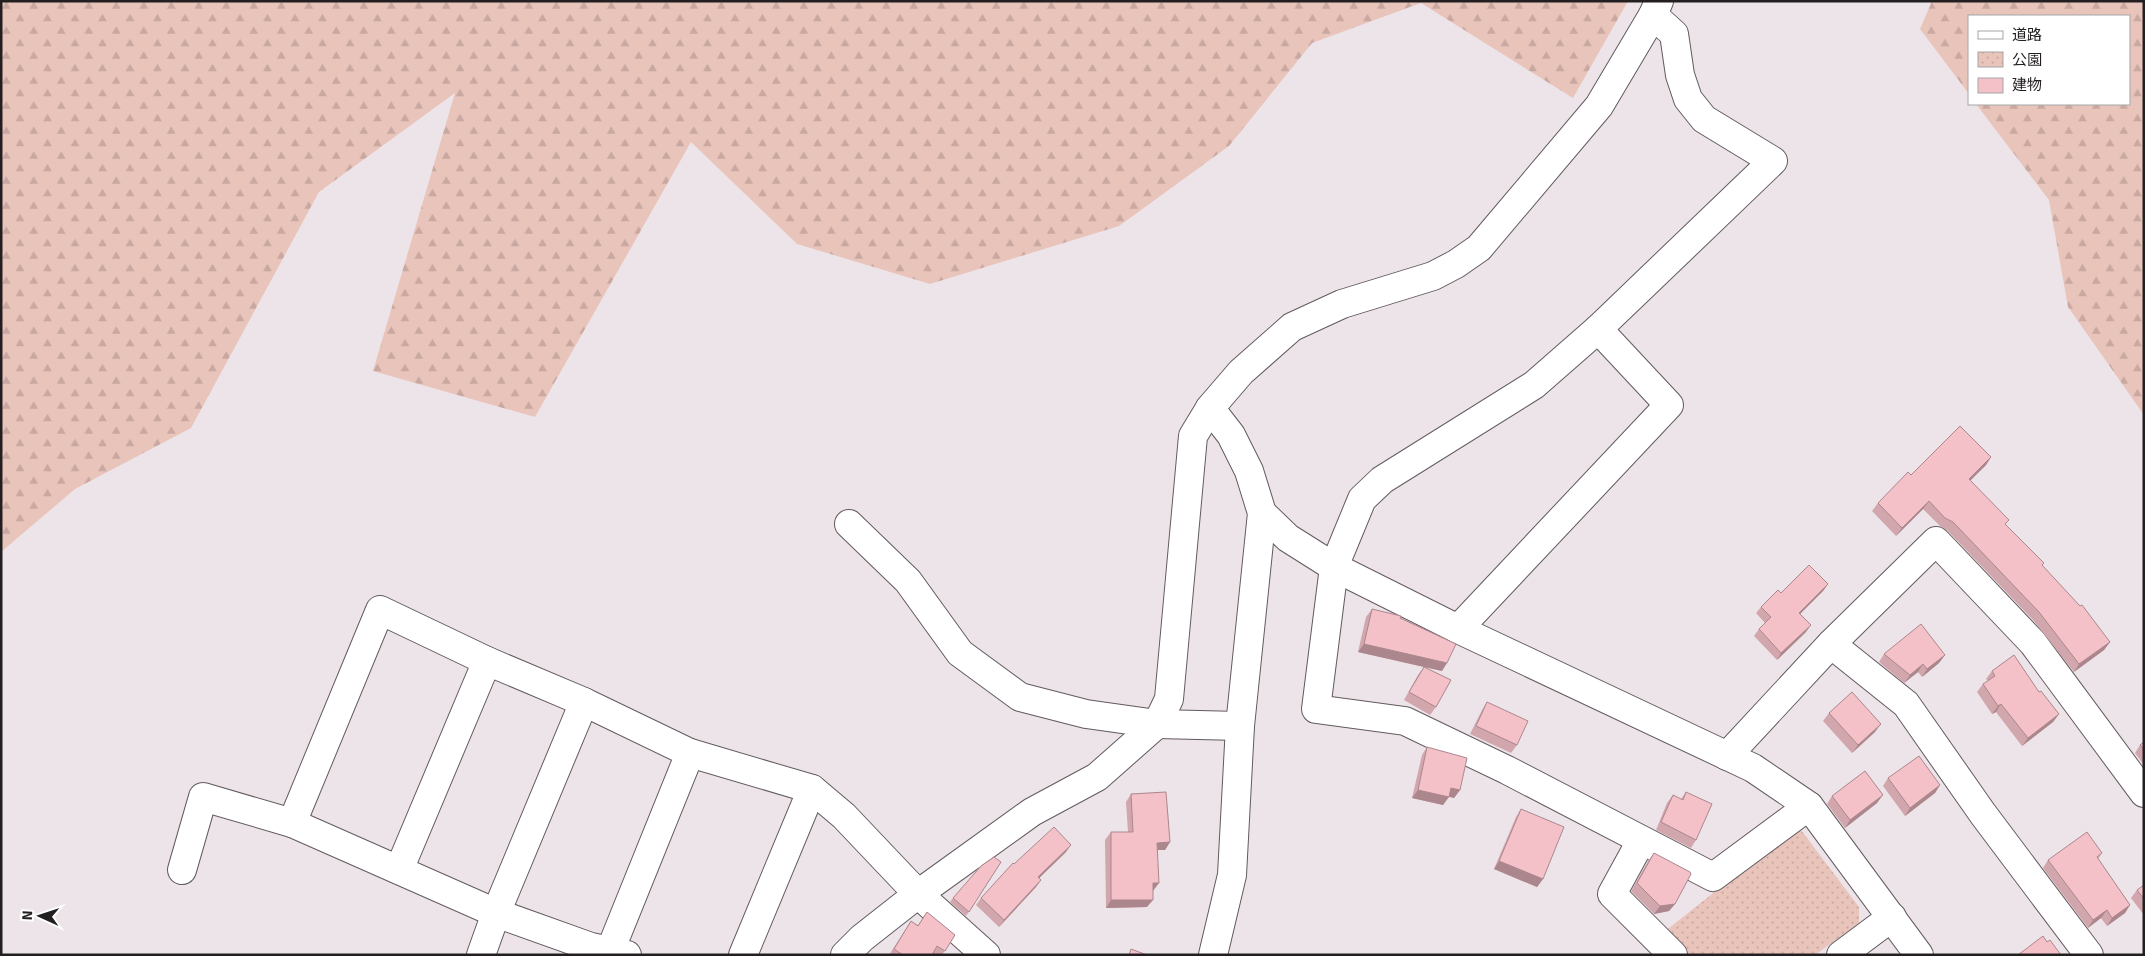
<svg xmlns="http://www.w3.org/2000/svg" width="2145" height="956" font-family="Signika,'Noto Sans JP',sans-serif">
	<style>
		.forest { fill: url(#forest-firs) }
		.park { fill: url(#park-dots) }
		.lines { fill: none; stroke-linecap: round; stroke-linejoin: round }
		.minor-casing { stroke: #625a5f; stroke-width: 30 }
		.minor { stroke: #fff; stroke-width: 28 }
		.wall { fill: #d2a6ad }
		.shaded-wall { fill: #ab878d }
		.building { fill: #f4c1c9; stroke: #ab878d }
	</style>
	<defs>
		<pattern id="forest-firs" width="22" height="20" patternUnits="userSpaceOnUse" patternTransform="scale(1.25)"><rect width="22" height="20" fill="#e9c4bb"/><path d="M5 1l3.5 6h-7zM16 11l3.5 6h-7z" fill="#c8a8a0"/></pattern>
		<pattern id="park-dots" width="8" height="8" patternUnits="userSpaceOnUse" patternTransform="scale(1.25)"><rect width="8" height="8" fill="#e9c4bb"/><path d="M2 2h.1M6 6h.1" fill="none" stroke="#c8a8a0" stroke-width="1.8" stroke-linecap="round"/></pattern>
	</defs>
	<rect width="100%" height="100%" fill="#ede4e9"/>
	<g class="forest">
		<path d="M1,1H1628L1573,98L1421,3L1312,43L1229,146L1119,226L930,284L797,244L691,142L535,417L373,371L455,93L319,192L191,428L75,489L1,552Z"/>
		<path d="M1932,1H2144V415L2068,307L2049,200L1976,104H2129V16H1969V94L1920,29Z"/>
	</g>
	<path class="park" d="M1798,826L1859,907V923L1815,955H1687L1664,932Z"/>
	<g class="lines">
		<defs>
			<g id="minor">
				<path d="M1653,15L1674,34L1680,75L1688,99L1704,119L1773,161L1598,329L1534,385L1382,480L1362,499L1334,567L1316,709L1405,721L1507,770L1713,877L1809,806"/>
				<path d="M1210,408L1231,435L1249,471L1262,513L1240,726L1232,875L1213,955"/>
				<path d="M1262,513L1288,538L1334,567L1458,629L1753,768L1809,806L1919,955"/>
				<path d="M849,524L908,581L960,653L1020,697L1086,714L1157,724L1240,726"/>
				<path d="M1458,629L1669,405L1598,329"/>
				<path d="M1831,644L1906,704L1983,814L2089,955"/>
				<path d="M1727,756L1831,644L1936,541L2033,643L2144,793"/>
				<path d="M1641,841L1612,894L1673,955"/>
				<path d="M182,870L203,797L292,823"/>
				<path d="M399,870L487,661"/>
				<path d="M610,951L690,753"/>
				<path d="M481,955L496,913L584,702"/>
				<path d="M627,955L591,947L496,913L292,823L380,610L487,661L584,702L690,753L812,789L844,816L918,894L986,955"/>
				<path d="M743,955L812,789"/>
				<path d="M845,955L862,938L918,894L1032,812L1097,777L1157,724L1169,699L1193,436L1210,408L1241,372L1292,327L1342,304L1433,276L1456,264L1479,248L1599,106L1653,15L1659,1"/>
				<path d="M1841,955L1892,917"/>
			</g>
		</defs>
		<use href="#minor" class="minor-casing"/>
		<use href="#minor" class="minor"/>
	</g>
	<g class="wall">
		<path d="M1991,457L1986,465L1970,480L2006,525L2110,642L2104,650L2074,672L2033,620L1947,530L1940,526L1923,509L1896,536L1872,511L1878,503L1911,475Z"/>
		<path d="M1828,584L1823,591L1800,614L1806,632L1777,660L1754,636L1759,629L1765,623L1756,613L1761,607L1781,593Z"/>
		<path d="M1372,609L1400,618L1442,671L1424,667L1436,707L1430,715L1404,700L1418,675L1424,667L1358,652L1366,617Z"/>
		<path d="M1884,654L1945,655L1939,663L1922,677L1918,672L1904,683L1879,662Z"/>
		<path d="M1992,671L2039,692L2059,714L2053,722L2022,746L1996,712L1992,714L1977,692L1983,684L1988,681L1986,679Z"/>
		<path d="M1487,702L1517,745L1511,753L1470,734L1482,710Z"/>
		<path d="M1829,713L1875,732L1852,753L1823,721Z"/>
		<path d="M2144,742V765L2135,753L2140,745Z"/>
		<path d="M1427,747L1460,790L1454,798L1449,796L1443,805L1412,798L1422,755Z"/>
		<path d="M1888,778L1940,785L1935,793L1905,816L1883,786Z"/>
		<path d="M1686,792L1696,840L1691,848L1656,830L1667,803L1673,795L1681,799Z"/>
		<path d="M1131,794L1170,842L1165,850H1158L1153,891L1147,907L1106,908L1105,840L1111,832H1128L1126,802Z"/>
		<path d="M1832,796L1877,803L1845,828L1827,804Z"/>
		<path d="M1521,809L1543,879L1537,887L1494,869L1516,817Z"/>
		<path d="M1066,852L1039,878L1041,880L1036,887L999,927L976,905L981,898L1014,864Z"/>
		<path d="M1654,853L1675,904L1669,911L1654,914L1631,891L1648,861Z"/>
		<path d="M2102,853L2098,859L2130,905L2125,913L2107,926L2101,918L2088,928L2043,868L2048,860Z"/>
		<path d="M1001,862L966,916L950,902L953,898Z"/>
		<path d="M2144,885V915L2131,898L2137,890Z"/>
		<path d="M927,912L955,935L942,955H889L911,921L918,925Z"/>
	</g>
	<g class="shaded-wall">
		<path d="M1991,457L1986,465L1964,487L1969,479Z"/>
		<path d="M1929,501L1923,509L1896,536L1902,528Z"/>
		<path d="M1828,584L1823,591L1795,619L1799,613Z"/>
		<path d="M1811,625L1806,632L1777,660L1781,653Z"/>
		<path d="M2110,642L2104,650L2074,672L2079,664Z"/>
		<path d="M1364,644L1447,663L1442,671L1358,652Z"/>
		<path d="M1945,655L1939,663L1922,677L1927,669Z"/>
		<path d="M1923,664L1918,672L1904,683L1910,675Z"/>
		<path d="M2001,704L1996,712L1992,714L1998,706Z"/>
		<path d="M2059,714L2053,722L2022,746L2028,738Z"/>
		<path d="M1881,724L1875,732L1852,753L1858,745Z"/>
		<path d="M1940,785L1935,793L1905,816L1910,808Z"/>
		<path d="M1451,788L1460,790L1454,798L1445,796Z"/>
		<path d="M1418,790L1449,797L1443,805L1412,798Z"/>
		<path d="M1883,795L1877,803L1845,828L1850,820Z"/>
		<path d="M1170,842L1165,850H1152L1157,843Z"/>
		<path d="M1071,845L1066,852L1033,884L1038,877Z"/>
		<path d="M1499,861L1543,879L1537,887L1494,869Z"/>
		<path d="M1041,880L1036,887L999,927L1004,920Z"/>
		<path d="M1153,883H1159L1153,891H1147Z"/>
		<path d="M1111,900H1153L1147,907L1106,908Z"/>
		<path d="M1675,904L1669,911L1654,914L1660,906Z"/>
		<path d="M2130,905L2125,913L2107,926L2112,918Z"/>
		<path d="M2107,910L2101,918L2088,928L2093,920Z"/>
	</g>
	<g class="building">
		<path d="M1960,426L1991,457L1969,479L2009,520L2005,524L2044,563L2042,565L2080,606L2082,605L2110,642L2079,664L2039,612L1953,522L1945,518L1929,501L1902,528L1878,503L1908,472L1911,475Z"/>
		<path d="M1809,565L1828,584L1799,613L1811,625L1781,653L1759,629L1771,617L1761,607L1778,590L1781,593Z"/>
		<path d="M1372,609L1401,616L1400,618L1456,644L1447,663L1364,644Z"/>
		<path d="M1921,624L1945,655L1927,669L1923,664L1910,675L1884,654Z"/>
		<path d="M2014,655L2039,692L2041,691L2059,714L2028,738L2001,704L1998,706L1983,684L1995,676L1992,671Z"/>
		<path d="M1424,667L1451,680L1436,707L1409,692Z"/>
		<path d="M1852,692L1881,724L1858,745L1829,713Z"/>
		<path d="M1487,702L1528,721L1517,745L1476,726Z"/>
		<path d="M2144,742V749L2140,745Z"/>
		<path d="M1427,747L1467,758L1460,790L1451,788L1449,797L1418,790Z"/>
		<path d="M1919,756L1940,785L1910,808L1888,778Z"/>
		<path d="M1865,771L1883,795L1850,820L1832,796Z"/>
		<path d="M1166,792L1170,842L1157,843L1159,883H1153V900H1111V832H1133L1131,794Z"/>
		<path d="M1686,792L1712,804L1696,840L1661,822L1673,795L1683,800Z"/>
		<path d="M1521,809L1564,827L1543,879L1499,861Z"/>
		<path d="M1054,827L1071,845L1038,877L1041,880L1004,920L981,898L1013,863L1014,864Z"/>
		<path d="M2087,832L2102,853L2097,857L2130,905L2112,918L2107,910L2093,920L2048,860Z"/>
		<path d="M1654,853L1690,872L1691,874L1675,904L1660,906L1637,883Z"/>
		<path d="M994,857L1001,862L969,912L953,898L981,866Z"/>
		<path d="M2144,885V899L2137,890Z"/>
		<path d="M927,912L955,935L945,951L937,946L932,955H903L894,949L911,921L918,926Z"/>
		<path d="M2043,936L2047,942L2050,940L2061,955H2018Z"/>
		<path d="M1131,949L1147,955H1129Z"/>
	</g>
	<rect width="2145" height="956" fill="none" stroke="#231f21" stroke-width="5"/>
	<rect x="1968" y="15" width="162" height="90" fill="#ffffff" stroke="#a7a5a6"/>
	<rect x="1978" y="31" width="25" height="8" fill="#ffffff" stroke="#a7a5a6"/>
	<text x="2012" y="40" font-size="15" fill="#231f21">道路</text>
	<rect x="1978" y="52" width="25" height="15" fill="url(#park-dots)" stroke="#a7a5a6"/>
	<text x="2012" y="65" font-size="15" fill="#231f21">公園</text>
	<rect x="1978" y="78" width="25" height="15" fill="#f4c1c9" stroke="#a7a5a6"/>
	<text x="2012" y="90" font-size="15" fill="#231f21">建物</text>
	<g transform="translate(40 916) rotate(273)" stroke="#ffffff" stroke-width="4" paint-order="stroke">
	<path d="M0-4L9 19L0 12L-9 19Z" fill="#231f21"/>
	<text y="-8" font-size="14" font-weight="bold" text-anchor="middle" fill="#231f21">N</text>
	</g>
</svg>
